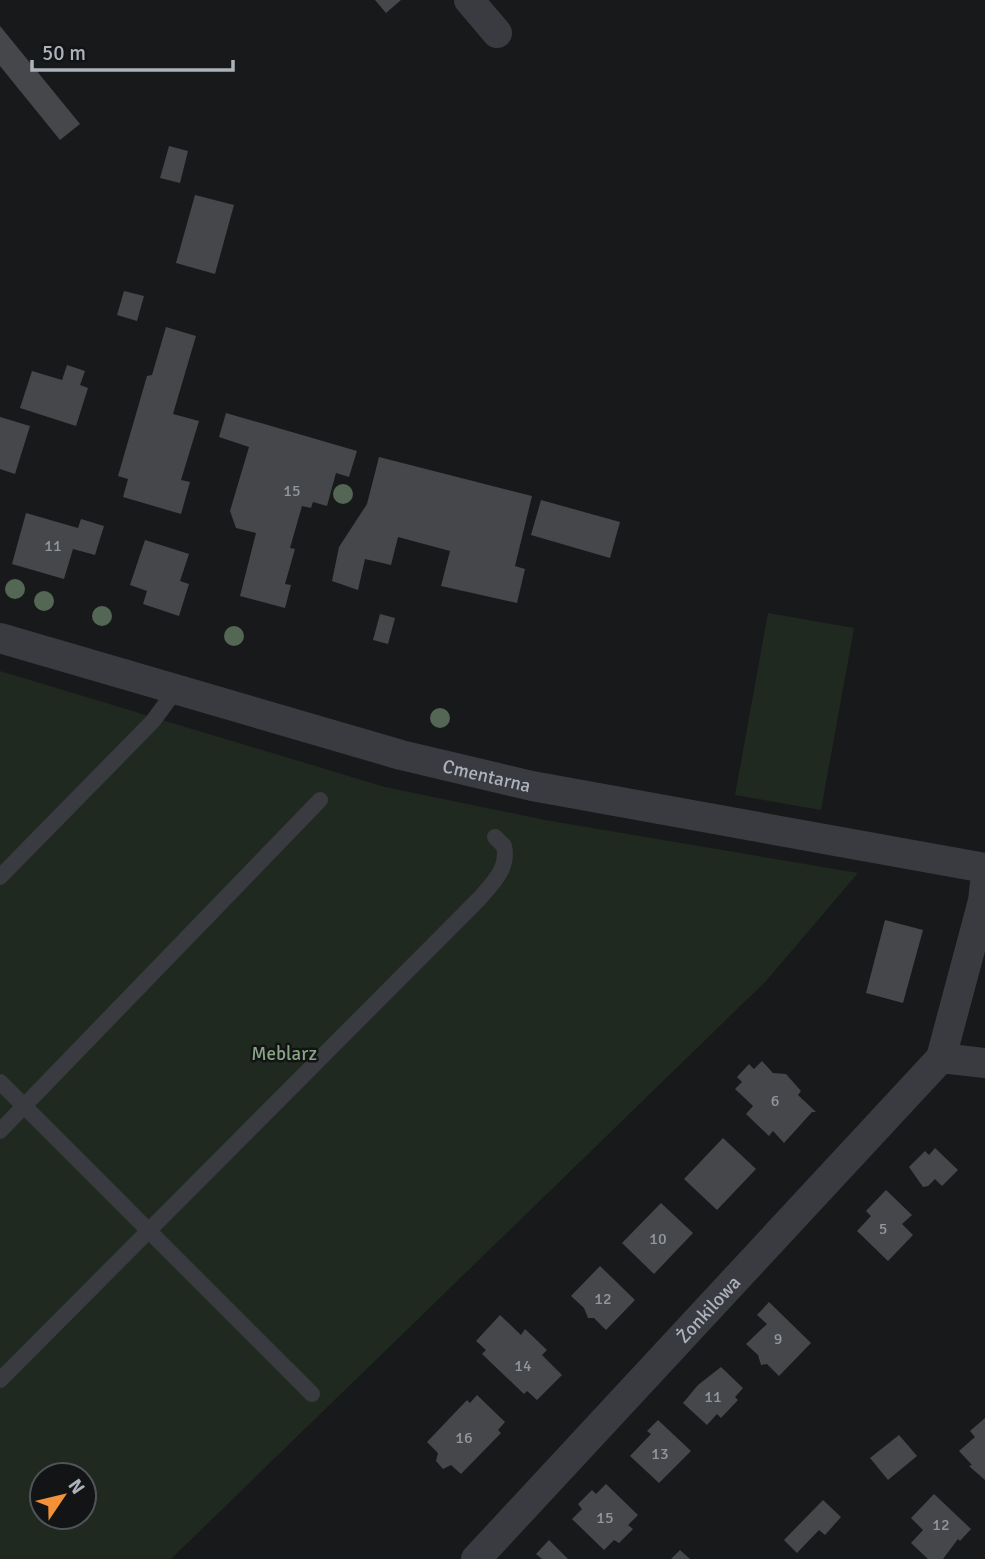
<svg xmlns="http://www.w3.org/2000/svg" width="985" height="1559" font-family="Signika,sans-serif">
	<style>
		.green { fill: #202920; fill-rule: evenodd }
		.building { fill: #45474b }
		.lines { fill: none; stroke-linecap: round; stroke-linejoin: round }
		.service { stroke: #393b40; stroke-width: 16 }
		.minor { stroke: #393b40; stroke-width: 30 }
		.tree { fill: #546654 }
		.labels { text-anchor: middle; stroke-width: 5; stroke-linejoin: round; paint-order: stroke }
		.number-label { font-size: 16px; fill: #92979e }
		.street-label { font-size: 19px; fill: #abb2ba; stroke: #131416 }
		.park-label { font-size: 19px; fill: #86a582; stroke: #131416 }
	</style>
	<rect width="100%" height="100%" fill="#18191b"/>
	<g class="green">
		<path d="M768,613L854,628L821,810L735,795Z"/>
		<path d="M0,671L385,787L545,820L858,873L766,981L171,1559H0ZM42,1475H84V1517H42Z"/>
	</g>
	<g class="building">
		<path d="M375,0H401L386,13Z"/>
		<path d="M0,26L80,124L60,140L0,66Z"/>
		<path d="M169,146L188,151L180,183L160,178Z"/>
		<path d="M195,195L234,205L215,274L176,263Z"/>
		<path d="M124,291L144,296L137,321L117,315Z"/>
		<path d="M166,327L196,336L173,414L199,421L181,480L190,482L181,514L123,497L128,479L118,476L147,376L152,375Z"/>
		<path d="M67,365L85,371L80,385L88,388L76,426L20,408L32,371L62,380Z"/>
		<path d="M226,413L357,451L349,477L336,473L327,506L313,502L311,508L302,506L290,548L295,549L285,584L291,585L285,608L240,596L256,533L236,528L230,511L249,447L219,437Z"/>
		<path d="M0,417L30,426L15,474L0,469Z"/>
		<path d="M379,457L532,496L515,566L525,569L517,603L441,586L450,551L398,537L391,565L365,559L358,590L332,581L339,547L367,504Z"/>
		<path d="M541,500L620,522L610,558L531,535Z"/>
		<path d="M26,513L78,528L81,519L104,526L95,555L73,549L64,579L12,564Z"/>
		<path d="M145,540L189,554L180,581L189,584L179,616L143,604L147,591L130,585Z"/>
		<path d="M380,614L395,618L388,644L373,640Z"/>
		<path d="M885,920L923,930L903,1003L866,993Z"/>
		<path d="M762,1061L773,1073L786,1074L801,1091L798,1095L816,1112H812L784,1143L773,1131L769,1136L746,1114L753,1106L735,1089L742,1082L737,1077L749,1064L754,1069Z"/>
		<path d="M723,1138L756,1169L717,1210L684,1179Z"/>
		<path d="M935,1148L958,1170L942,1186L935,1179L928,1186L923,1187L909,1167L925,1151L929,1155Z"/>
		<path d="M886,1190L912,1215L902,1224L913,1235L888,1261L857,1231L871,1216L866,1211Z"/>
		<path d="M661,1203L693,1233L654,1274L622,1243Z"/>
		<path d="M600,1266L635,1300L606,1330L594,1318H588L584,1308L571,1296Z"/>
		<path d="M769,1302L811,1343L779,1376L767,1364L761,1365L758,1355L746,1344L767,1324L757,1315Z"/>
		<path d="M500,1315L521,1335L525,1329L547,1350L542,1355L562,1375L537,1400L527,1391L524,1394L482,1354L486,1350L476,1341Z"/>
		<path d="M721,1367L743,1388L735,1397L738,1400L721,1418L717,1414L707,1425L683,1403L698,1385Z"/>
		<path d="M477,1395L505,1422L498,1430L501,1433L461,1474L451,1465L443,1469L436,1461L438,1453L427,1442L467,1400L470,1403Z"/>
		<path d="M985,1418V1480L969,1466L972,1465L959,1451L975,1437L970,1431Z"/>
		<path d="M658,1420L691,1451L659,1483L630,1456L651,1434L647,1431Z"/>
		<path d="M899,1435L917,1456L888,1480L870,1458Z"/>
		<path d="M606,1484L638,1515L628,1525L633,1529L619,1543L614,1540L604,1550L572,1519L582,1509L578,1504L592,1490L596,1494Z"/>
		<path d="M934,1494L971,1529L960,1541L958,1539L943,1559H928L911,1543L923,1530L911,1518Z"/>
		<path d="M823,1500L841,1517L825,1535L819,1530L797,1553L784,1540Z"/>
		<path d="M549,1540L568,1559H542L536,1554Z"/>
		<path d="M680,1550L690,1559H671Z"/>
	</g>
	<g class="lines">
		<g class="service">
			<path d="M0,877L153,721L175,691"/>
			<path d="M0,1082L312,1394"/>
			<path d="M0,1131L320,800"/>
			<path d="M0,1380L480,898C493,883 509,868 504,846L495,837"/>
		</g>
		<g class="minor">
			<path d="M469,0L497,33"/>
			<path id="s1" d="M0,638L401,755L532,786L985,868"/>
			<path d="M941,1058L983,901L985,883"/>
			<path id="s2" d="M476,1559L941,1058L985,1063"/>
		</g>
	</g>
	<g class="tree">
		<circle cx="343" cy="494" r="10"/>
		<circle cx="15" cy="589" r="10"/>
		<circle cx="44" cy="601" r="10"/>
		<circle cx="102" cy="616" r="10"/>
		<circle cx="234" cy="636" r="10"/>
		<circle cx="440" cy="718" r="10"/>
	</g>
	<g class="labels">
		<g class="number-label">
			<text x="292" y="496">15</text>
			<text x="53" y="551">11</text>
			<text x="775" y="1106">6</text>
			<text x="883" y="1234">5</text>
			<text x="658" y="1244">10</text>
			<text x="603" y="1304">12</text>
			<text x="778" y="1344">9</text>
			<text x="523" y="1371">14</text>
			<text x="713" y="1402">11</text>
			<text x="464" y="1443">16</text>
			<text x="660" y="1459">13</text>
			<text x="605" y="1523">15</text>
			<text x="941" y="1530">12</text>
		</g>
		<g class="street-label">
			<text dy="7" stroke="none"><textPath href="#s1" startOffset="506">Cmentarna</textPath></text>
			<text dy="7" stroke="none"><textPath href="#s2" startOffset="341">Żonkilowa</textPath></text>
		</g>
		<g class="park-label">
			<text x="284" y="1060">Meblarz</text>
		</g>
	</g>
	<g transform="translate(63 1496) rotate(55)"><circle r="33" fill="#131416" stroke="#505358" stroke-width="2"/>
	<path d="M0-5L12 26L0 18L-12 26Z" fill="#f39138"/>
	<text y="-10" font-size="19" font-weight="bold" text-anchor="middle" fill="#abb2ba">N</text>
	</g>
	<path d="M32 60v10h201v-10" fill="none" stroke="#abb2ba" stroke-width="3.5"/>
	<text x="42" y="60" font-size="21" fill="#abb2ba" stroke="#131416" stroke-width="5" paint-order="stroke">50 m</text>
</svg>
